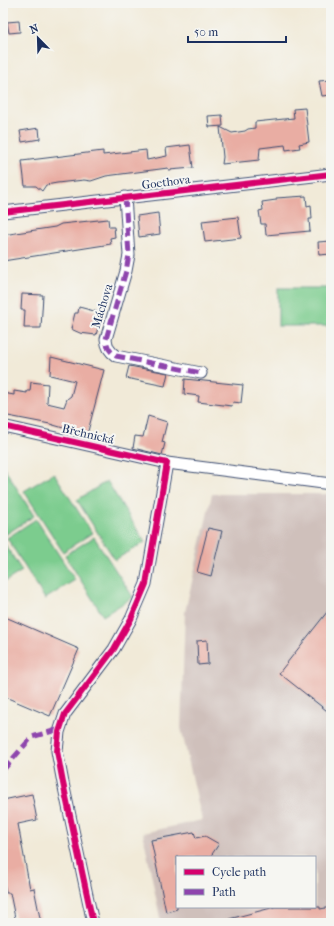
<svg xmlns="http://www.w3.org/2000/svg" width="334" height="926" font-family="'IM FELL French Canon',serif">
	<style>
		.industrial { fill: #cfc0bb; fill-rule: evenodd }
		.green { fill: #7bcc8e; stroke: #4b7e76 }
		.building { fill: #e9ada3 }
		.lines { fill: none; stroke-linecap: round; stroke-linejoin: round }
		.minor-casing { stroke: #3b4b70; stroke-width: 13 }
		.minor { stroke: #fff; stroke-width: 11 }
		.quiet { stroke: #8e44ad; stroke-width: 5; stroke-dasharray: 10 5; stroke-linecap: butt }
		.cycleway-casing { stroke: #f6f6f2; stroke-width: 8 }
		.cycleway { stroke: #d6006c; stroke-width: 6 }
		.labels { text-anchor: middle; stroke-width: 4; stroke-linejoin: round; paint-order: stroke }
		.street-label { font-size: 12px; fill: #1b2f5e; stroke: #f6f6f2 }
	</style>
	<rect width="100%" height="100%" fill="#f6f6f2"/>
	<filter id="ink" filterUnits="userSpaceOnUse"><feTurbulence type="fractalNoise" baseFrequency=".025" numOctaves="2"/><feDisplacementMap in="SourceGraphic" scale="8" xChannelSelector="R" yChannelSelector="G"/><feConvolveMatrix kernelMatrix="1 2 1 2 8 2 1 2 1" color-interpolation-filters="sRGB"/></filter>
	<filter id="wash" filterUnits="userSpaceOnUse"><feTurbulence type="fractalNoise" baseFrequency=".012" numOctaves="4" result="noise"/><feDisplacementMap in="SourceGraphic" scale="16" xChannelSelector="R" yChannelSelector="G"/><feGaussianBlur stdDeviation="0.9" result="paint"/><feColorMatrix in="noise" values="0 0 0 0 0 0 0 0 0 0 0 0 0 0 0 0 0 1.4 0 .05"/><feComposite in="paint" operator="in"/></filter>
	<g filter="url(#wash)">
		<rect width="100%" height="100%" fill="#f1ead8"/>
		<path class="industrial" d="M212,494H331V923H161L143,833L202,820L181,728L185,612ZM177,857H315V907H177Z"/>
		<g class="green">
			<rect x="278" y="288" width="53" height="38"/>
			<path d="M3,466L34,516L5,535L3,532Z"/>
			<path d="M54,473L92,533L63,552L24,491Z"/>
			<path d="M107,481L145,542L115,560L77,500Z"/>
			<path d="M36,519L75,580L45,599L7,538Z"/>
			<path d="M94,537L133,597L103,616L65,555Z"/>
			<path d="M3,541L22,571L3,583Z"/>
		</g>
		<g id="blocks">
			<g class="building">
				<path d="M19,21L20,32L9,33L7,22Z"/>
				<path d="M331,80V95L322,96L319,81Z"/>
				<path d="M305,108L309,142L299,144L300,148L286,150L285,145L260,148L259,160L222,164L223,157L220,127L232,133L245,131L248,129L255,128V122L294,118L293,109Z"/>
				<path d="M222,115L223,126L209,127L208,116Z"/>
				<path d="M39,128L40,139L22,142L20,131Z"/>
				<path d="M190,145L193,168L169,170L168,168L106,176L91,181L84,180L57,183L46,185L42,191L36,186H25L22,161L103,151V155L146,150L147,160L167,156L166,148Z"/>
				<path d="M306,196L307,206L311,205L312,219H309L310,231L266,235L265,224H261L259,211L263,210L262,202L276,200V198Z"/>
				<path d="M158,213L160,234L139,237L137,216Z"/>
				<path d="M238,217L241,238L205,242L202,221Z"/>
				<path d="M108,219L109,227H114L115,237L110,238L111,244L3,261V235L55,227L61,224Z"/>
				<path d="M331,241V254L319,255L318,242Z"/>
				<path d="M22,294L43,295L41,328H24L25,310H21Z"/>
				<path d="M79,307L98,312L95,323L99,324L96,335L80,333L71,329L75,313H78Z"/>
				<path d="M51,357L104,370L87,435L50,424L3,415V393L14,395V391L27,393V391H30L31,382L48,384L47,403L64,407L67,399L71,396L75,381L50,375Z"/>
				<path d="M129,366L168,373L165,386L126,378Z"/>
				<path d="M185,379L243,385L241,403L233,402L232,406L198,402L199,396L184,394Z"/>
				<path d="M148,416L167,422L162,442L165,443L162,455L133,448L135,436L143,437Z"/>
				<path d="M208,528L222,531L211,576L197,572Z"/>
				<path d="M331,607V714L279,673Z"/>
				<path d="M3,616L79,649L50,716L3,696Z"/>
				<path d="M207,640L208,664L198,665L197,641Z"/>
				<path d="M32,794L37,820L18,824L30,889L34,888L41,923H16L10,893H6L3,877V800Z"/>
				<path d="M194,832L196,838L205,836L219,844L210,857H177V909L166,912L151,840Z"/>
				<path d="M275,907H320V909L331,907V923H229V919Z"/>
			</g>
		</g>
	</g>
	<g filter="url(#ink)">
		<use href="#blocks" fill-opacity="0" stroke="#3b4b70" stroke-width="1"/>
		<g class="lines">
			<defs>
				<g id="minor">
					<path d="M125,197L129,255L126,271L106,339C107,347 109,351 116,356L201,373"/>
					<path d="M3,212L331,174"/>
					<path d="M3,426L167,463L331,484"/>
					<path d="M93,923L63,783L57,751L59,732L65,714L114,649L131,619L146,584L167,463"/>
				</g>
			</defs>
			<use href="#minor" class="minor-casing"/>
			<use href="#minor" class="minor"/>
			<g class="quiet">
				<path d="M125,197L129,255L126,271L106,339C107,347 109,351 116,356L201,373"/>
				<path d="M3,770L32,737L60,729"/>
			</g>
			<defs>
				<g id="cycleway">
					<path d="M3,212L331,174"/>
					<path d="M3,426L167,463L146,584L131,619L114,649L65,714L59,732L57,751L63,783L93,923"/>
				</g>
			</defs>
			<use href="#cycleway" class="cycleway-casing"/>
			<use href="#cycleway" class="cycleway"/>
		</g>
	</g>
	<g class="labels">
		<g class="street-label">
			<text transform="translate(166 182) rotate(-7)" y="4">Goethova</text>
			<text transform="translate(102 306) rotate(-73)" y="4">Máchova</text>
			<text transform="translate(88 434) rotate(13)" y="4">Břehnická</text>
		</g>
	</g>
	<rect width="334" height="926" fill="none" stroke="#f6f6f2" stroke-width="16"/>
	<rect x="176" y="856" width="140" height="52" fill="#f6f6f2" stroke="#9ea6b7"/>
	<rect x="184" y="869" width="20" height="6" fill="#d6006c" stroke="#9ea6b7"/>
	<text x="212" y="876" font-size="12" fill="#1b2f5e">Cycle path</text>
	<rect x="184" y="889" width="20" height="6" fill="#8e44ad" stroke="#9ea6b7"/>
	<text x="212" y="896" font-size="12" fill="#1b2f5e">Path</text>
	<g transform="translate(38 38) rotate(337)" stroke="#f6f6f2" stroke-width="3" paint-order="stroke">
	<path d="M0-3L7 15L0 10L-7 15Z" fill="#1b2f5e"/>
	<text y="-6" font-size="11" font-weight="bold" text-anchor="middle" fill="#1b2f5e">N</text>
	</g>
	<path d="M188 36v6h98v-6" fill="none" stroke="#1b2f5e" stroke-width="2"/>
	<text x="194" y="36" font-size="12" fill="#1b2f5e" stroke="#f6f6f2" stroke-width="3" paint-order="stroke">50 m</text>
</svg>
